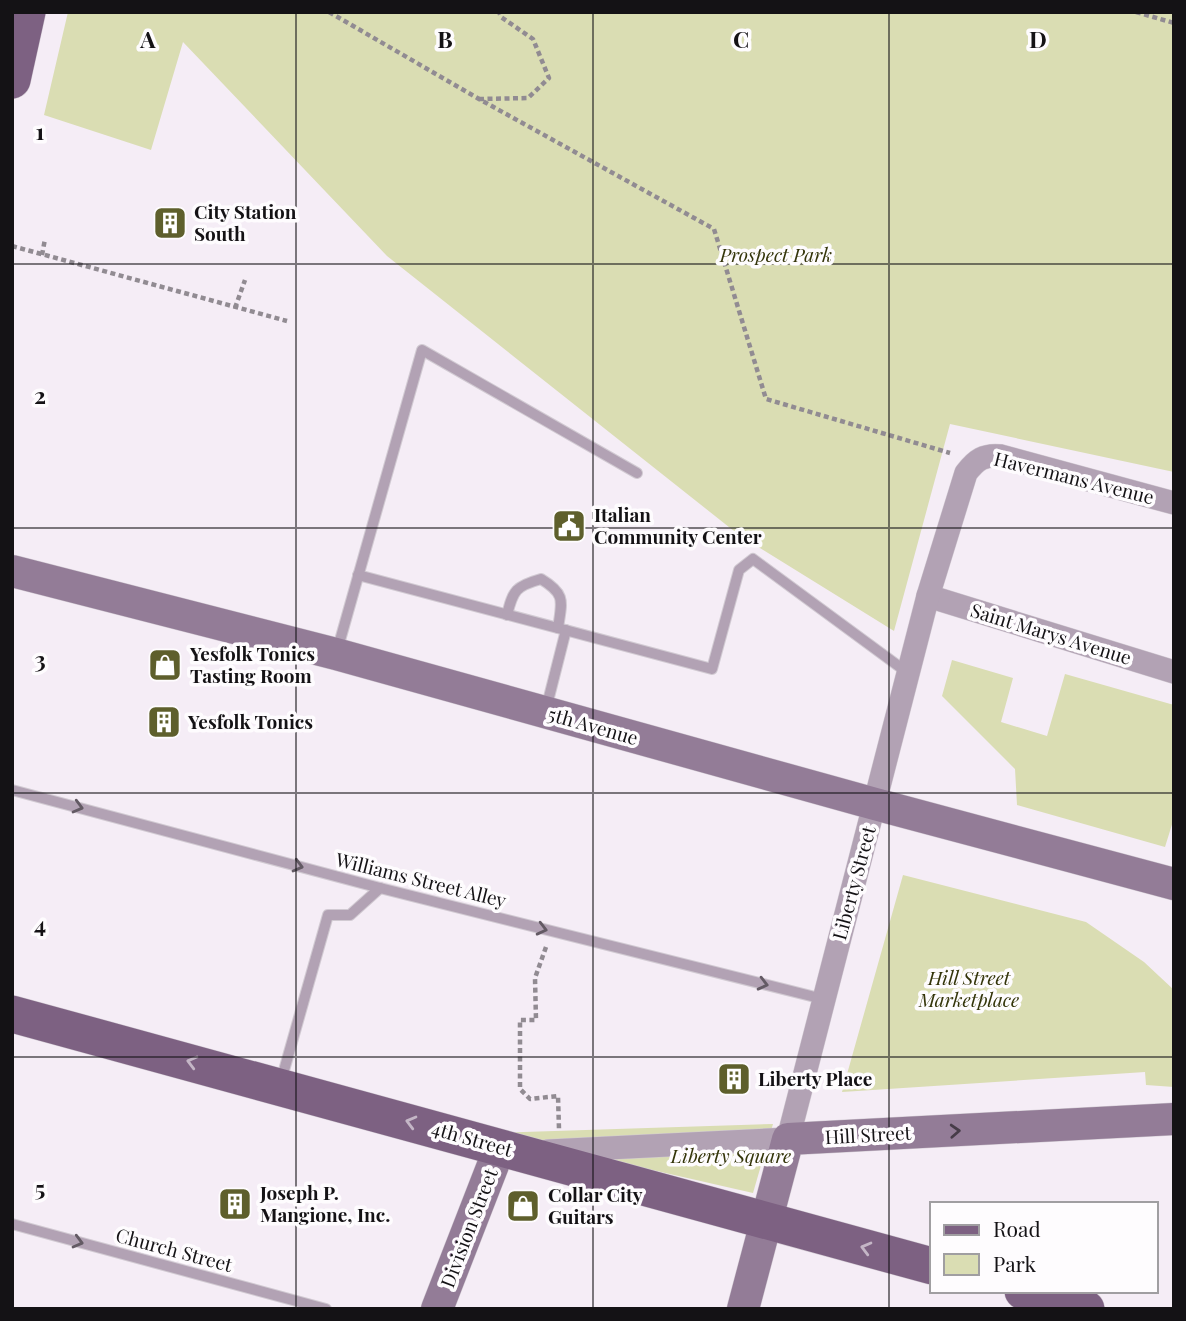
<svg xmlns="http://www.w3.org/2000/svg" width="1186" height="1321" font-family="'Playfair Display',serif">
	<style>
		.green { fill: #daddb3 }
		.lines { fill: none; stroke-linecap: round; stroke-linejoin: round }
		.lane-casing { stroke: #d1cad2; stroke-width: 12 }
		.street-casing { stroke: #d1cad2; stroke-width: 24 }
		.secondary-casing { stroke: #d1cad2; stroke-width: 33 }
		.primary-casing { stroke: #d1cad2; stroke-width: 38 }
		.path { stroke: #918b92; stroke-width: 4.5; stroke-dasharray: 5 3.5; stroke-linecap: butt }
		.lane { stroke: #b2a2b4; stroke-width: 10 }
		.street { stroke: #b2a2b4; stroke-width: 23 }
		.secondary { stroke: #937c97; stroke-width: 32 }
		.primary { stroke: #7d6182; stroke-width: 37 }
		.oneway { stroke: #635a64 }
		.oneway2 { stroke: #c4b6c6 }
		.oneway3 { stroke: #473c49 }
		.grid { fill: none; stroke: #141215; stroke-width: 2; stroke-opacity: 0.55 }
		.labels { text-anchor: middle; stroke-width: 7; stroke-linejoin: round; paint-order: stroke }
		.poi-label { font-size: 19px; font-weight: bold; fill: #141215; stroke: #fefcfe; text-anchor: start }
		.park-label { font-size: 19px; font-style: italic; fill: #34350a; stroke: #fefcfe }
		.street-label { font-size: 19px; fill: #141215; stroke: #fefcfe }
		.grid-label { font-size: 23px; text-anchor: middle; font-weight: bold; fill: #141215; stroke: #fefcfe; stroke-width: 7; stroke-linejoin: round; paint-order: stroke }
	</style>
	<rect width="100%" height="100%" fill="#f5edf6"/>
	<g class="green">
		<path d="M68,12H1174V472L950,424L894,631L739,535L387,256L183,42L151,150L44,115Z"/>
		<path d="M952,660L1013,678L1001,722L1047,736L1065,674L1174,705V818L1165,847L1017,805L1015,769L942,696Z"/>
		<path d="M903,875L1086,922L1144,962L1174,990V1087L1146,1085L1145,1072L842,1092Z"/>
		<path d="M773,1124L753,1193L490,1133Z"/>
	</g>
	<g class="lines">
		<defs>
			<g id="lane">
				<path d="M358,575L712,669L739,570L753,559L908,673"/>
				<path d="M507,615C513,590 516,586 541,579C566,594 562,601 558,628"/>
				<path d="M337,651L422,350L637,473"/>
				<path d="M546,709L566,630"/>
				<path d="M12,790L380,888L823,999"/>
				<path d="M281,1081L328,915H350L380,888"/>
				<path d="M12,1224L326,1309"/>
			</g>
			<g id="street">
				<path d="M928,596L1174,672"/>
				<path d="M548,1151L788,1139L928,596L966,473C976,460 984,454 1001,456L1174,503"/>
			</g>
			<g id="secondary">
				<path d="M12,571L336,654L875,804L1174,884"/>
				<path d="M437,1309L500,1147"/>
				<path d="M743,1309L788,1139L1174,1119"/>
			</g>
			<g id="primary">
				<path d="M12,80L27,12"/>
				<path d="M12,1014L932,1266"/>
				<path d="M1023,1291L1086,1309"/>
			</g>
		</defs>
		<use href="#lane" class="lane-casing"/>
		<use href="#street" class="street-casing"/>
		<use href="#secondary" class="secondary-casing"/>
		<use href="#primary" class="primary-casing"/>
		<g class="path">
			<path d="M329,12L479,99L714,229L766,399L950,453"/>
			<path d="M1136,12L1174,23"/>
			<path d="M479,99L528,98L549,78L533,39L501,17L499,12"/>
			<path d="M12,246L287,321"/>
			<path d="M42,255L45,239"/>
			<path d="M235,308L245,280"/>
			<path d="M546,947L535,978L536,1020H520V1089L530,1099L558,1096L559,1129"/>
		</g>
		<use href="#lane" class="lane"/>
		<use href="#street" class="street"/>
		<use href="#secondary" class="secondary"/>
		<use href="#primary" class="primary"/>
	</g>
	<defs><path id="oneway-chevron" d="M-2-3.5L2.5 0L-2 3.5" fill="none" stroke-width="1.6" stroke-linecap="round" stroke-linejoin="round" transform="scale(1.75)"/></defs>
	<g class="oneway">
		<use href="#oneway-chevron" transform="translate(78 807) rotate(15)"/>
		<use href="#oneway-chevron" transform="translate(298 866) rotate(15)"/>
		<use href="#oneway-chevron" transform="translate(542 929) rotate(14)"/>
		<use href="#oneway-chevron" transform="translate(763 984) rotate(14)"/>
		<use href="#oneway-chevron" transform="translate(78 1242) rotate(15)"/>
	</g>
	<g class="oneway2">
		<use href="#oneway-chevron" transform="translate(192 1062) rotate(-165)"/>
		<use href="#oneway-chevron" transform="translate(411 1122) rotate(-165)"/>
		<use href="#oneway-chevron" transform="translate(866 1248) rotate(-165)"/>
	</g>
	<use class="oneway3" href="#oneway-chevron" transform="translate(955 1131) rotate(-3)"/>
	<path class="grid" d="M296,12V1309M593,12V1309M889,12V1309M12,264H1174M12,528H1174M12,793H1174M12,1057H1174"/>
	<defs>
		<symbol id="building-square" viewBox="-11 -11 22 22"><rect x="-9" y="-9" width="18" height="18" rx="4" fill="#5e5f2c" stroke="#fefcfe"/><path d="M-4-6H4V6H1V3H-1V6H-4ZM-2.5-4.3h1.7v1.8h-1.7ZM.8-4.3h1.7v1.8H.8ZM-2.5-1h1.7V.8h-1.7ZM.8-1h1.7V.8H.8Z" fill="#fff"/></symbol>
		<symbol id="civic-square" viewBox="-11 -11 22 22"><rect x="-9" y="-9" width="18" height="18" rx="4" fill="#5e5f2c" stroke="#fefcfe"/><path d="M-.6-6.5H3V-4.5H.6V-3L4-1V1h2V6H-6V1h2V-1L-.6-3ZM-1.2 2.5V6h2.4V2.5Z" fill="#fff"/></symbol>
		<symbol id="shop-square" viewBox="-11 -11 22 22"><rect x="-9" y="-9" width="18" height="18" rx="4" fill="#5e5f2c" stroke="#fefcfe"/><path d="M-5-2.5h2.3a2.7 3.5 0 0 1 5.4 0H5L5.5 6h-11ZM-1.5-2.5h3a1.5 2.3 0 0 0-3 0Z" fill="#fff"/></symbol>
	</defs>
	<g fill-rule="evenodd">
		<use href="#building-square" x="151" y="204" width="38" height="38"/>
		<use href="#civic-square" x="550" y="507" width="38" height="38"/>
		<use href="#shop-square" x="146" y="646" width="38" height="38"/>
		<use href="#building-square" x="145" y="703" width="38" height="38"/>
		<use href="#building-square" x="715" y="1060" width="38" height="38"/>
		<use href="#building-square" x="216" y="1185" width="38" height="38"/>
		<use href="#shop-square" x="504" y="1187" width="38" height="38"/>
	</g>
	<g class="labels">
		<g class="poi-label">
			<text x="194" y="219">City Station<tspan x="194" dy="22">South</tspan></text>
			<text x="594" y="522">Italian<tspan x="594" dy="22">Community Center</tspan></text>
			<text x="190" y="661">Yesfolk Tonics<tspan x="190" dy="22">Tasting Room</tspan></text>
			<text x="188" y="729">Yesfolk Tonics</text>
			<text x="758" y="1086">Liberty Place</text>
			<text x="260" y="1200">Joseph P.<tspan x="260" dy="22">Mangione, Inc.</tspan></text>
			<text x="548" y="1202">Collar City<tspan x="548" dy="22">Guitars</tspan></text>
		</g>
		<g class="park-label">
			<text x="776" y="262">Prospect Park</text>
			<text x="969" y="985">Hill Street<tspan x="969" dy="22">Marketplace</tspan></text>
			<text x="731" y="1163">Liberty Square</text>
		</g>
		<g class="street-label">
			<text transform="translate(1074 478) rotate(14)" y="7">Havermans Avenue</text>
			<text transform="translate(1051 634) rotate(17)" y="7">Saint Marys Avenue</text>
			<text transform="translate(593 726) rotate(16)" y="7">5th Avenue</text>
			<text transform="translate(421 880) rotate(14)" y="7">Williams Street Alley</text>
			<text transform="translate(854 883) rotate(-75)" y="7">Liberty Street</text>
			<text transform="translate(868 1135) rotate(-3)" y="7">Hill Street</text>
			<text transform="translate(472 1139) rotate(16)" y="7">4th Street</text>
			<text transform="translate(469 1228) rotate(-69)" y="7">Division Street</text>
			<text transform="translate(174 1250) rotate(15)" y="7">Church Street</text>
		</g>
	</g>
	<g class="grid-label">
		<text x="148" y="48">A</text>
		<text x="445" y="48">B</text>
		<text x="741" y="48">C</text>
		<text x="1038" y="48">D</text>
		<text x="40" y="140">1</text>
		<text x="40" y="404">2</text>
		<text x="40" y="668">3</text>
		<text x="40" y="933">4</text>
		<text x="40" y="1197">5</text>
	</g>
	<rect width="1186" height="1321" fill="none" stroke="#141215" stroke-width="28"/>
	<rect x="930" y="1202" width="228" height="91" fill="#fefcfe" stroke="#a09ea1" stroke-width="2"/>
	<rect x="944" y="1225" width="35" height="10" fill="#7d6182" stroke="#a09ea1" stroke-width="2"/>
	<text x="993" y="1237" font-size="21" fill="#141215">Road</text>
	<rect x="944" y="1254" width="35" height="21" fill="#daddb3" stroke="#a09ea1" stroke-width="2"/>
	<text x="993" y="1272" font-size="21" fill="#141215">Park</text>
</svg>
